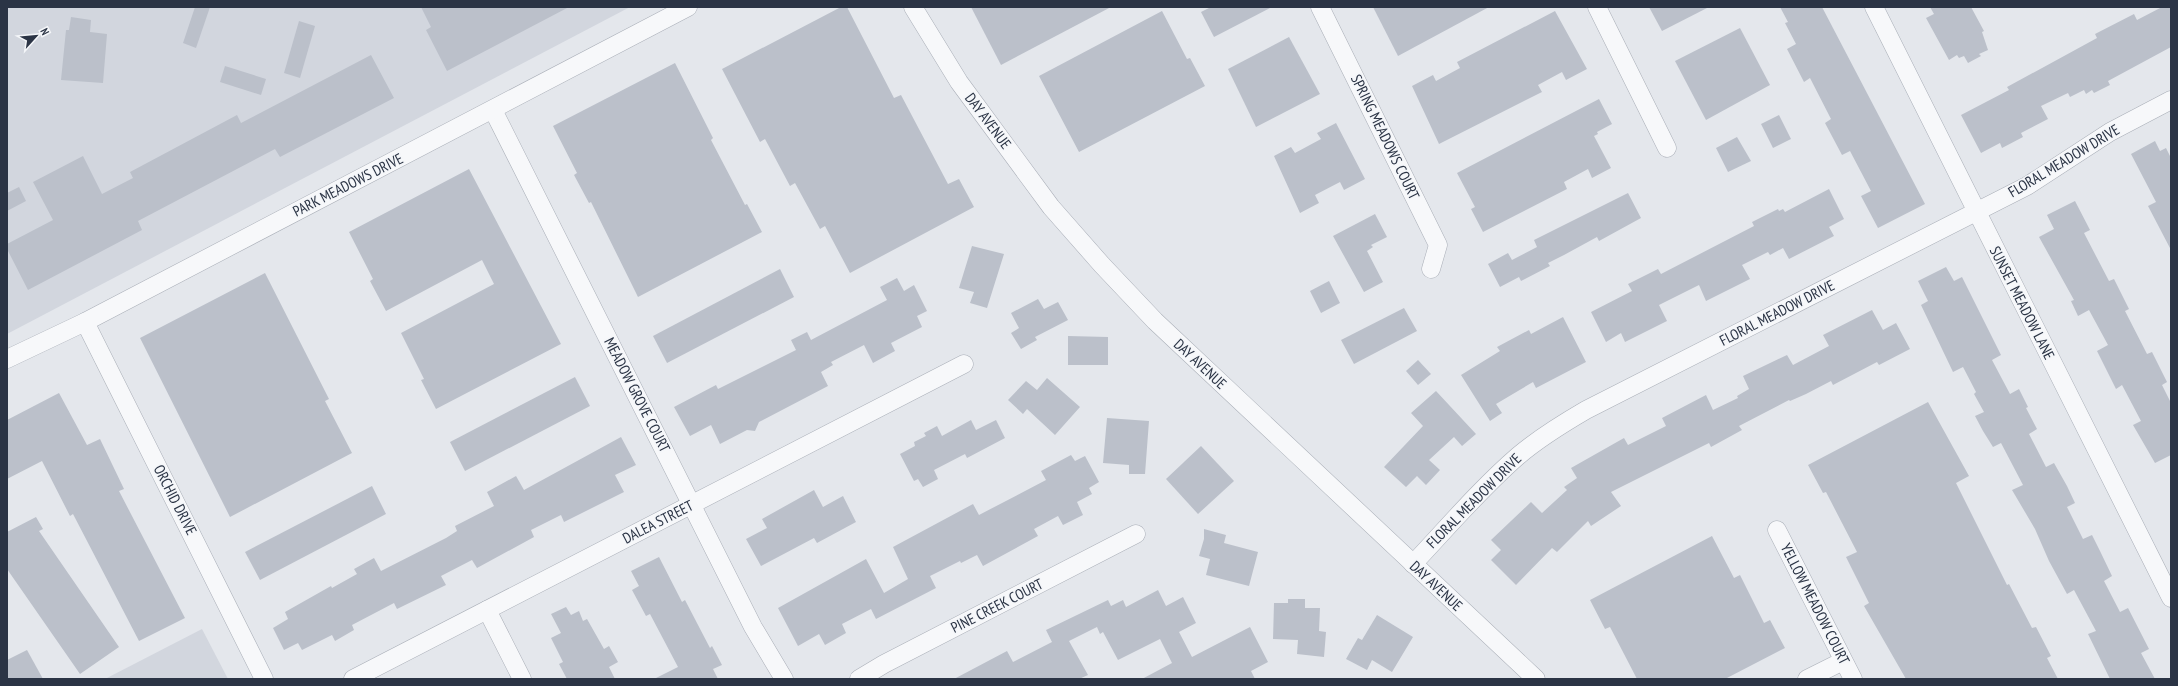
<svg xmlns="http://www.w3.org/2000/svg" width="2178" height="686" font-family="'PT Sans Narrow',sans-serif">
	<style>
		.built { fill: #d2d6de }
		.building { fill: #bbc0ca }
		.lines { fill: none; stroke-linecap: round; stroke-linejoin: round }
		.minor-casing { stroke: #a9aeb7; stroke-width: 19 }
		.minor { stroke: #f7f8fa; stroke-width: 18 }
		.labels { text-anchor: middle; stroke-width: 3; stroke-linejoin: round; paint-order: stroke }
		.street-label { font-size: 15px; fill: #2b3445; stroke: #f4f6f9 }
	</style>
	<rect width="100%" height="100%" fill="#e4e7ec"/>
	<g class="built">
		<path d="M7,7H630L7,334Z"/>
		<path d="M202,629L228,679H105Z"/>
	</g>
	<g class="building">
		<path d="M195,7H210L196,48L183,43Z"/>
		<path d="M421,7H569L447,71L426,30L431,27Z"/>
		<path d="M841,7H847L894,98L901,95L948,184L959,179L974,207L850,273L825,226L820,229L795,183L790,186L765,139L760,142L722,69Z"/>
		<path d="M971,7H1111L1001,65Z"/>
		<path d="M1211,7H1272L1214,37L1201,12Z"/>
		<path d="M1373,7H1489L1398,56Z"/>
		<path d="M1649,7H1709L1662,31Z"/>
		<path d="M1780,7H1822L1925,204L1878,228L1861,196L1871,191L1850,151L1842,155L1825,123L1831,119L1810,78L1804,82L1787,49L1796,44L1785,23L1788,22Z"/>
		<path d="M1930,7H1971L1984,31L1982,32L1988,50L1979,54L1981,56L1968,63L1964,56L1959,58L1957,55L1949,60L1926,18L1934,14Z"/>
		<path d="M2162,7H2171V47L2108,81L2110,85L2094,93L2092,90L2086,94L2084,90L2070,97L2068,93L2041,106L2048,119L2021,133L2023,137L2002,148L2000,143L1981,153L1961,115L2009,90L2007,87L2097,38L2095,34L2134,14L2137,20Z"/>
		<path d="M1162,11L1187,59L1190,58L1205,86L1079,152L1039,76Z"/>
		<path d="M1555,11L1587,69L1566,80L1562,72L1538,85L1542,92L1439,144L1412,86L1433,75L1436,81L1460,68L1457,62Z"/>
		<path d="M71,17L91,20L90,32L107,34L103,83L61,80L66,30H69Z"/>
		<path d="M299,21L315,26L300,78L284,73Z"/>
		<path d="M1740,28L1770,85L1706,120L1675,61Z"/>
		<path d="M1289,37L1320,94L1256,127L1228,69Z"/>
		<path d="M371,55L394,98L280,157L275,149L138,221L142,230L28,290L7,249V244L53,220L33,182L83,156L102,194L133,178L130,172L237,115L241,123Z"/>
		<path d="M675,63L713,138L711,140L745,205L747,204L762,232L638,297L591,202L589,203L574,175L577,173L553,126Z"/>
		<path d="M225,66L266,79L261,95L220,82Z"/>
		<path d="M1599,99L1612,124L1597,132L1598,134L1594,136L1611,168L1592,178L1588,169L1564,182L1567,189L1483,232L1471,209L1475,207L1457,173Z"/>
		<path d="M1779,115L1791,139L1773,148L1761,124Z"/>
		<path d="M1336,123L1365,179L1344,190L1340,182L1315,195L1319,203L1300,213L1274,156L1291,147L1295,153L1321,139L1317,133Z"/>
		<path d="M1737,137L1751,161L1728,172L1716,148Z"/>
		<path d="M2155,141L2160,151L2166,148L2171,158V250L2148,206L2156,202L2131,154Z"/>
		<path d="M469,169L561,344L436,409L421,380L424,379L401,333L494,284L482,260L386,311L370,281L373,279L349,232Z"/>
		<path d="M19,187L26,201L7,211V193Z"/>
		<path d="M1829,189L1844,219L1829,227L1834,236L1789,259L1783,248L1770,255L1768,252L1742,265L1750,279L1706,301L1699,285L1659,305L1667,321L1625,342L1621,333L1606,342L1591,312L1632,291L1628,284L1658,269L1661,274L1754,226L1752,222L1778,209L1779,211L1783,209L1785,212Z"/>
		<path d="M1628,193L1641,218L1599,241L1597,237L1564,255L1548,263L1550,266L1521,281L1519,277L1500,287L1488,264L1508,253L1512,260L1537,247L1534,240Z"/>
		<path d="M2075,201L2090,230L2084,233L2109,281L2114,279L2129,309L2125,311L2147,354L2152,352L2167,382L2162,385L2171,403V455L2155,463L2133,425L2141,421L2122,385L2116,389L2097,351L2108,345L2089,310L2078,316L2071,301L2074,300L2039,237L2054,229L2047,215Z"/>
		<path d="M1375,214L1387,237L1371,245L1373,247L1367,251L1383,282L1364,292L1333,236Z"/>
		<path d="M972,246L1004,254L987,308L970,303L974,292L959,288Z"/>
		<path d="M1946,267L1954,281L1962,277L2001,355L1992,360L2010,394L2019,389L2028,407L2026,408L2037,429L2029,434L2046,467L2054,463L2067,486L2075,503L2067,507L2083,539L2092,535L2100,551L2112,576L2104,581L2120,612L2128,608L2149,649L2141,653L2155,679H2110L2088,634L2096,631L2074,590L2067,594L2049,561L2035,529L2012,490L2023,485L2001,443L1993,447L1983,431L1975,416L1984,412L1974,394L1976,392L1963,367L1953,372L1921,305L1928,301L1918,281Z"/>
		<path d="M780,269L794,297L667,363L653,336Z"/>
		<path d="M265,273L329,399L325,401L352,453L230,517L140,338Z"/>
		<path d="M897,278L904,291L914,285L927,311L917,316L922,327L891,343L895,351L873,363L864,345L831,362L833,365L821,372L828,386L759,422L755,431L747,430L720,444L711,425L690,436L674,407L716,385L718,389L796,350L791,340L807,332L811,340L887,300L880,287Z"/>
		<path d="M1329,281L1340,303L1321,313L1310,291Z"/>
		<path d="M1038,299L1044,309L1058,302L1068,320L1035,337L1037,340L1021,349L1011,333L1019,328L1011,313Z"/>
		<path d="M1404,308L1417,331L1354,364L1341,340Z"/>
		<path d="M1872,310L1883,330L1896,323L1910,349L1879,365L1877,362L1833,385L1831,381L1806,394L1790,401L1789,400L1739,426L1742,430L1711,447L1709,443L1611,492L1621,506L1591,526L1588,521L1557,552L1552,548L1516,585L1491,560L1501,550L1491,540L1531,502L1542,513L1567,490L1564,487L1577,478L1571,468L1624,438L1628,445L1666,426L1662,418L1706,395L1713,410L1738,398L1737,396L1749,389L1743,376L1787,355L1793,365L1829,346L1823,335Z"/>
		<path d="M1563,317L1586,362L1536,388L1533,382L1496,404L1502,413L1490,421L1461,375L1500,351L1497,347L1529,330L1531,334Z"/>
		<path d="M1068,336L1108,337V365H1068Z"/>
		<path d="M1418,360L1431,374L1418,385L1406,371Z"/>
		<path d="M575,377L590,406L465,471L450,442Z"/>
		<path d="M1047,378L1080,407L1055,435L1027,409L1023,414L1008,400L1026,381L1037,390Z"/>
		<path d="M1436,391L1476,434L1462,446L1454,437L1429,460L1440,470L1426,485L1417,476L1406,487L1384,467L1423,426L1411,413Z"/>
		<path d="M59,393L87,445L100,439L124,489L119,491L185,618L139,641L73,514L70,516L42,461L7,479V420Z"/>
		<path d="M1928,402L1969,476L1956,483L2007,585L2009,584L2032,628L2036,627L2051,656L2047,658L2058,679H1906L1864,606L1869,603L1846,557L1857,552L1826,492L1823,493L1808,465Z"/>
		<path d="M1107,418L1149,421L1145,474H1129V465L1103,463Z"/>
		<path d="M971,420L976,430L996,420L1005,438L967,458L965,454L934,470L938,479L923,487L918,479L914,481L900,454L915,446L914,442L926,436L924,433L937,426L942,436Z"/>
		<path d="M621,437L636,465L615,475L624,492L564,522L561,515L531,530L534,537L477,568L472,560L441,576L446,585L397,609L394,603L352,625L354,630L335,641L332,635L302,650L298,643L284,650L273,628L288,619L285,612L331,586L332,588L357,574L354,569L374,558L381,571L446,538L457,531L455,526L494,506L487,492L516,476L524,490Z"/>
		<path d="M1201,446L1234,481L1198,514L1166,479Z"/>
		<path d="M1071,455L1075,461L1085,456L1099,482L1089,488L1092,494L1077,502L1083,515L1063,525L1058,516L1034,529L1038,536L983,566L977,555L961,563L960,561L930,576L936,588L876,619L871,609L842,624L846,633L825,645L819,634L798,646L778,608L866,559L884,593L908,579L893,547L973,504L979,515L1046,480L1041,471Z"/>
		<path d="M372,486L386,514L260,580L245,552Z"/>
		<path d="M814,490L823,507L843,496L856,522L817,543L814,538L761,566L746,539L767,528L762,519Z"/>
		<path d="M36,517L43,529L39,531L119,647L80,674L7,569V532Z"/>
		<path d="M1204,529L1226,535L1224,543L1258,552L1249,586L1206,575L1210,559L1199,556L1204,539Z"/>
		<path d="M1712,536L1734,578L1740,575L1764,623L1770,620L1785,648L1725,679H1637L1610,627L1605,629L1590,600Z"/>
		<path d="M659,557L682,602L685,600L710,648L712,646L722,665L713,669L718,679H654L678,667L650,614L646,616L632,590L639,586L631,571Z"/>
		<path d="M1158,590L1166,606L1183,597L1196,623L1179,632L1192,657L1250,627L1268,662L1251,671L1255,679H1142L1172,663L1160,639L1118,660L1103,632L1100,634L1097,627L1069,641L1088,675L1079,679H954L1007,651L1013,662L1052,642L1046,630L1108,600L1111,606L1123,600L1126,607Z"/>
		<path d="M1288,599H1305V608H1320L1319,631L1326,632L1324,657L1297,654L1298,640L1273,639L1274,603H1288Z"/>
		<path d="M566,607L571,615L579,611L583,621L587,619L604,649L609,646L618,662L609,667L615,679H567L559,664L563,662L551,638L561,633L551,614Z"/>
		<path d="M1377,615L1413,637L1392,672L1372,660L1367,670L1346,659L1358,638L1362,640Z"/>
		<path d="M27,650L43,679H7V660Z"/>
	</g>
	<g class="lines">
		<defs>
			<g id="minor">
				<path d="M913,7L959,82L1051,207L1102,265L1155,321L1536,679"/>
				<path d="M1320,7L1438,245L1431,269"/>
				<path d="M1597,7L1667,148"/>
				<path d="M1874,7L2171,598"/>
				<path d="M493,110L753,627L784,679"/>
				<path d="M85,322L264,679"/>
				<path d="M7,359L85,322L688,7"/>
				<path d="M1777,530L1853,679"/>
				<path d="M1413,564C1447,528 1480,489 1518,456C1539,438 1562,424 1586,410L2027,186L2110,132L2171,100"/>
				<path d="M487,610L522,679"/>
				<path d="M353,679L964,364"/>
				<path d="M859,679L884,664L1136,534"/>
				<path d="M1807,679L1843,661"/>
			</g>
		</defs>
		<use href="#minor" class="minor-casing"/>
		<use href="#minor" class="minor"/>
	</g>
	<g class="labels">
		<g class="street-label">
			<text transform="translate(988 121) rotate(53)" y="5">DAY AVENUE</text>
			<text transform="translate(1385 137) rotate(64)" y="5">SPRING MEADOWS COURT</text>
			<text transform="translate(2064 161) rotate(-31)" y="5">FLORAL MEADOW DRIVE</text>
			<text transform="translate(348 185) rotate(-27)" y="5">PARK MEADOWS DRIVE</text>
			<text transform="translate(2022 303) rotate(63)" y="5">SUNSET MEADOW LANE</text>
			<text transform="translate(1777 313) rotate(-27)" y="5">FLORAL MEADOW DRIVE</text>
			<text transform="translate(1200 364) rotate(43)" y="5">DAY AVENUE</text>
			<text transform="translate(637 395) rotate(63)" y="5">MEADOW GROVE COURT</text>
			<text transform="translate(175 500) rotate(63)" y="5">ORCHID DRIVE</text>
			<text transform="translate(1474 501) rotate(-45)" y="5">FLORAL MEADOW DRIVE</text>
			<text transform="translate(658 522) rotate(-27)" y="5">DALEA STREET</text>
			<text transform="translate(1436 586) rotate(43)" y="5">DAY AVENUE</text>
			<text transform="translate(1815 604) rotate(63)" y="5">YELLOW MEADOW COURT</text>
			<text transform="translate(997 606) rotate(-27)" y="5">PINE CREEK COURT</text>
		</g>
	</g>
	<rect width="2178" height="686" fill="none" stroke="#2b3445" stroke-width="16"/>
	<g transform="translate(36 36) rotate(63)" stroke="#f4f6f9" stroke-width="3" paint-order="stroke">
	<path d="M0-3L7 15L0 10L-7 15Z" fill="#2b3445"/>
	<text y="-6" font-size="11" font-weight="bold" text-anchor="middle" fill="#2b3445">N</text>
	</g>
</svg>
